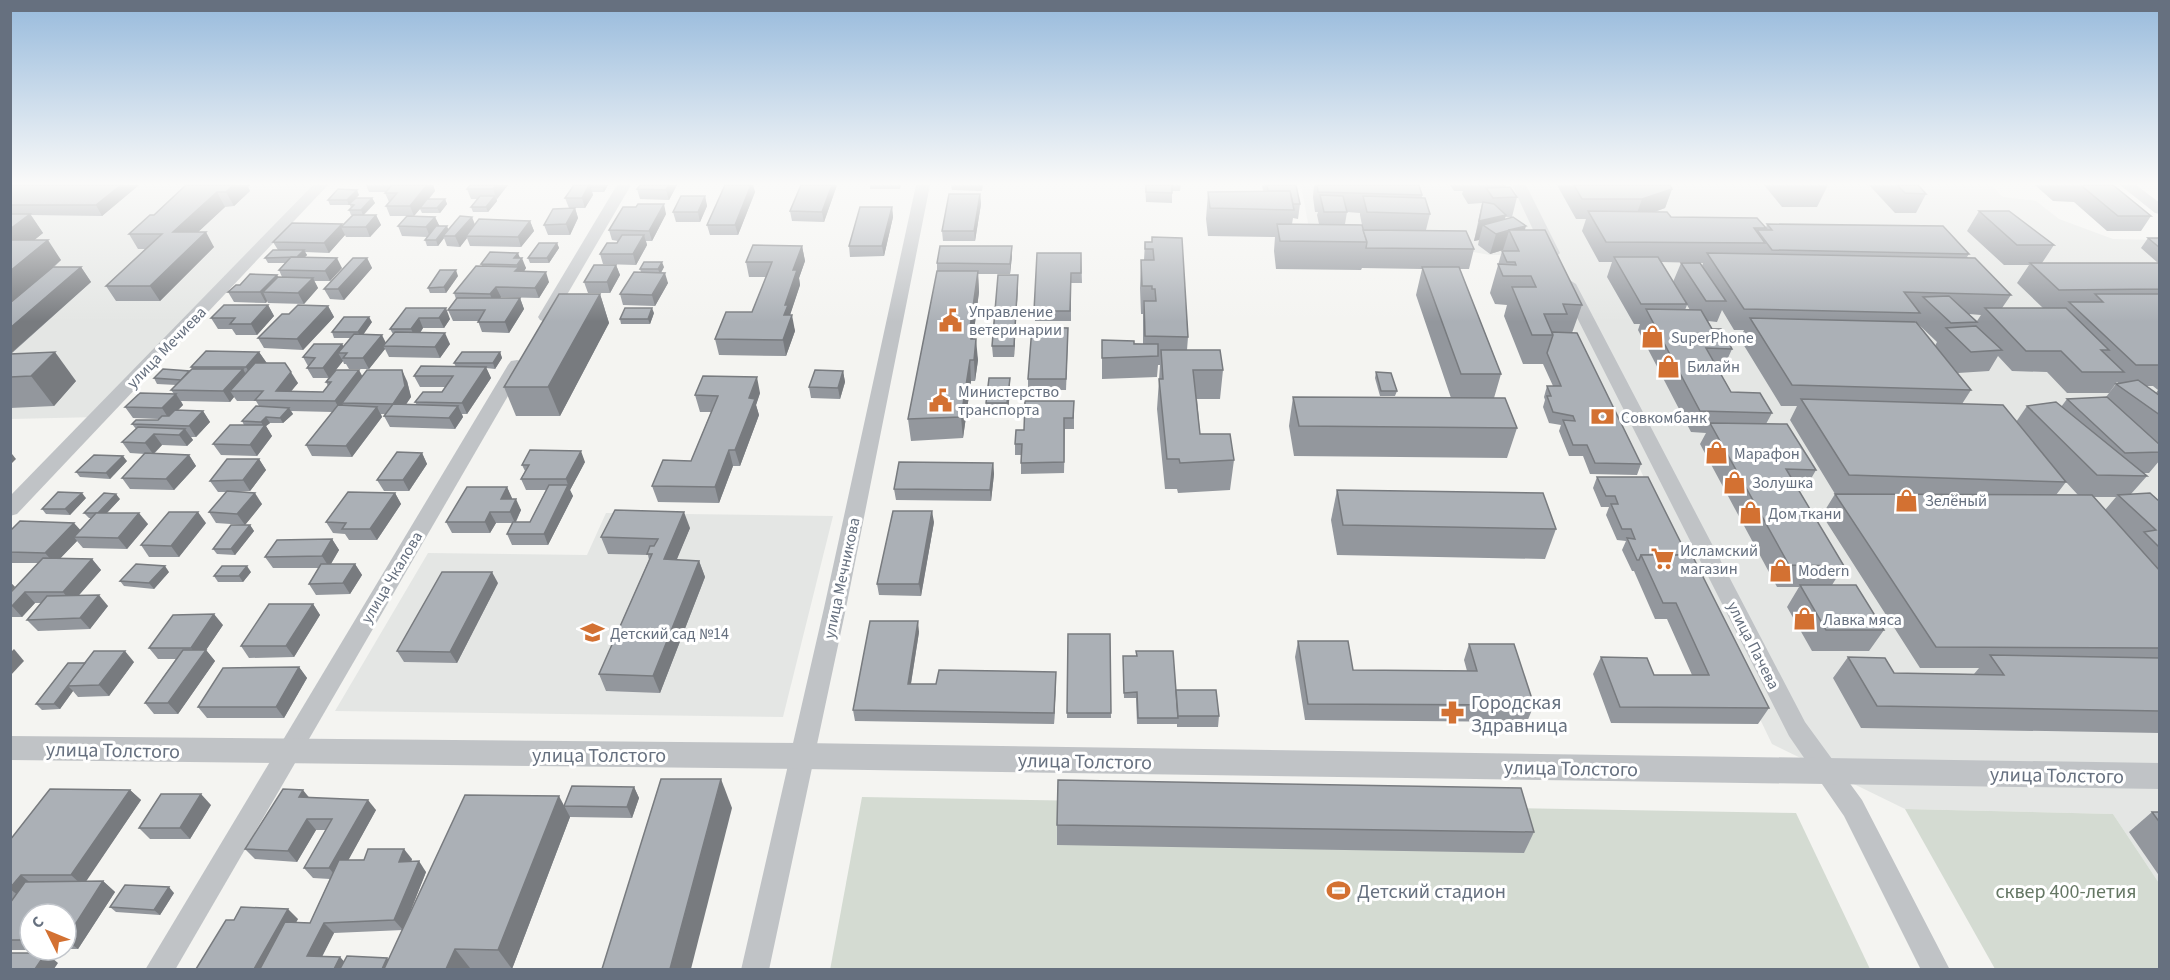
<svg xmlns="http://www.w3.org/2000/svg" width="2170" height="980" font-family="'Source Sans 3',sans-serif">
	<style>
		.built { fill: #e4e6e4 }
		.green { fill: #d4dbd2 }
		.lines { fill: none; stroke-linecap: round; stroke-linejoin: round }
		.minor { fill: #c0c3c6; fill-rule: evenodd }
		.tertiary { fill: #c0c3c6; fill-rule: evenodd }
		.wall { fill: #93979d; fill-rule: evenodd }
		.shaded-wall { fill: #787b7f }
		.building { fill: #abb0b6; stroke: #787b7f; stroke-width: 1.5 }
		.labels { text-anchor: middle; stroke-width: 6; stroke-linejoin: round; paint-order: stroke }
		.poi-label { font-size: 16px; fill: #66707f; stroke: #fff; text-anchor: start }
		.street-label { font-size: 16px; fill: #66707f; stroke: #fff }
		.near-poi-label { font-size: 20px; fill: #66707f; stroke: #fff; text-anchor: start }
		.near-street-label { font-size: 20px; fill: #66707f; stroke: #fff }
		.near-park-label { font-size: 20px; fill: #657764; stroke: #fff }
	</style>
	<rect width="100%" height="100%" fill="#f4f4f1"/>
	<g class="built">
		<path d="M10,185H321L99,417L11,419Z"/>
		<path d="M1301,185H1991L2003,197L2036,201L2059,219L2113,239L2159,240V883L2113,814L1905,809L1772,744L1537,255H1490L1462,250L1312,245Z"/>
		<path d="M606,513L833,516L783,717L335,711L428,553L587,555Z"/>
	</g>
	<g class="green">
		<path d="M862,797L1796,813L1870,969L830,970Z"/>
		<path d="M1905,809L2113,814L2159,883V969H1995Z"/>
	</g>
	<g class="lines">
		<g class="minor">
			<path d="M313,185H328L17,514L10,516V496Z"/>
			<path d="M617,185H631L554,317L546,322L540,320L538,317Z"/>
			<path d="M916,185H930L846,608L769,970H741L824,608Z"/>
			<path d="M1512,185H1526L1560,253L1557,256H1547L1544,253Z"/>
			<path d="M2120,185H2136L2160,203V214L2155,213Z"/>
			<path d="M1568,279L1576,284L1805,722L1862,800L1950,970H1921L1844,816L1789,736L1560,284Z"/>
			<path d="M517,360L523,361L526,365L175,970H145L508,365L511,361Z"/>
		</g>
		<path class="tertiary" d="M10,736L802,743L2160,763V789L802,769L10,760Z"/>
	</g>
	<g class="wall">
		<path d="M10,185H139L102,216L31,215L43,233L34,240L61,260L54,267H81L91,282L11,354L76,381L54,406L10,408Z"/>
		<path d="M186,185H250L248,187L250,191L234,206L225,207L198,232L214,247L160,301H116L106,286L145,249H138L129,234L154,215Z"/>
		<path d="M366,185H433L435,191L429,199H445L447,204L440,213H422L420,209L414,216L435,217L439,226L448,229L475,224L530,221L534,231L521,247L470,246L467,238L460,247L447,246L444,238L438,246H427L425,240L427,237L402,236L398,226L407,216H390L386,206L389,202L385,193L386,192H369Z"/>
		<path d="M508,185L497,199V201L488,212H473L471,207L477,199H471L467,189Z"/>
		<path d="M574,185H608L604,192H592L593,195L585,208H569L565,198Z"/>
		<path d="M677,185L669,200L640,199L637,189Z"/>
		<path d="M725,185H753L755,192L738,235H710L707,225Z"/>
		<path d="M837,185L824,222L792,221L790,211Z"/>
		<path d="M870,185H901L900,189H870Z"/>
		<path d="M951,185H983L982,191L952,190Z"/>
		<path d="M1145,185H1181L1180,191H1172V203L1146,202Z"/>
		<path d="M1262,185H1296L1300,204L1298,219L1293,218L1292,224H1319L1317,215L1318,212H1315L1313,197L1314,185H1419L1422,195V198L1430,214L1426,230L1474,249L1469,269H1459L1501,374L1494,398L1517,428L1507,458L1294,456L1289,426L1293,397L1451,398L1416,295L1422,269L1362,268L1361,270L1276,269L1274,251L1275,237L1208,236L1206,219L1208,192L1263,191ZM1347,212L1360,213V215L1362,225L1345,224Z"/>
		<path d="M1450,185H1506V187L1517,197L1512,217H1505V219L1525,230L1582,305L1572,333L1641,464L1637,475L1590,474L1583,456H1569L1559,431L1561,425L1549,423L1543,407L1545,400L1544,397L1547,386H1553L1543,364H1523L1504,316L1507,305L1495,304L1490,293L1502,251L1503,250L1490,254L1478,245L1479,240L1474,241L1482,203L1468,204L1462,194L1463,191H1454Z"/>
		<path d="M1557,185H1670L1672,189L1665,208L1654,212L1671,217L1766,228L1767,224L1969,254L1967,257L2011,295L2002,308H2043L2017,283L2029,265H2004L1967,231L1979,211L2054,245L2042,263H2158L2141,248L2148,238H2160V460L2149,473H2143L2147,476L2131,494L2160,502V733L1861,728L1833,678L1848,657L1894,673L1974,674L1979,668H1920L1822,515L1835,494L1790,420L1797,406H1781L1740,339L1744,330H1734L1722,310L1717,322L1708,321L1712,329L1732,349L1723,369H1718L1731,392L1772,413L1766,424L1816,470L1804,491H1799L1844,566L1832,585L1884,630L1869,651H1812L1787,607L1799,587H1777L1700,444L1706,433L1691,432L1638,330L1640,324H1634L1607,277L1612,262H1599L1582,231L1586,219H1576ZM1661,262L1703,263L1702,266L1681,263L1673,282ZM1687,305L1690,310H1685ZM1969,314L1981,315L1977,321ZM1915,321L1937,342L1935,346L1915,322ZM1998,356L2012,371L2047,372L2067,393H2109L2117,382L2118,383L2116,384L2106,397L2067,399L2061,407L2027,406L2016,422L1962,404L1971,390L1952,366L1958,373L1989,371ZM2145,386H2153L2158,390L2156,393ZM2066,482L2078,495H2056ZM2093,497H2116L2105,510Z"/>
		<path d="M1764,185H1828L1817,207H1782Z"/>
		<path d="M1869,185H1918L1926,194L1916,213H1895Z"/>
		<path d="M2035,185H2113L2151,216L2141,231H2107L2074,202L2053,201Z"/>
		<path d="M980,194L981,204L975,241H943L942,231Z"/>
		<path d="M359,195L356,198H372L375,203L364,215H376L381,225L370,237H346L345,235L329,253L305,252L307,255L305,257L342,268L330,281H314L318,288L304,304L268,303L267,301L266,303L234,302L228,292L240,285L277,275L278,277H282L279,270L285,263H268L265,258L278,250L273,242L342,226L352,215H351L349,210L351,208L350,205H330L328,200Z"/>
		<path d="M705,196L707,206L700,222H676L673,212Z"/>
		<path d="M892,207L893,217L884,256L850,257L849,246Z"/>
		<path d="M575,208L578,218L570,235H548L544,225Z"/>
		<path d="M666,214L652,241H646L647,245L636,265L603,264L600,254L617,243L618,241L612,240L609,230Z"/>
		<path d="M1145,242H1152L1188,337L1187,350L1223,370L1220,399H1197L1200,434L1234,460L1230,490L1178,493L1177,489H1165L1157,409L1160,365H1158L1157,377L1102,379V340L1143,344V314H1141L1140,288L1141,260H1144Z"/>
		<path d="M557,243L559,248L549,263H530L528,258Z"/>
		<path d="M802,246L805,261L799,278L800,285L790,315L795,331L786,356L719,355L715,339L752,312L766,277H749L746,262Z"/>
		<path d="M1081,253L1082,283H1071V321H1035L1034,311Z"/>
		<path d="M1012,256L1010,274H978L979,292L973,339L978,360L975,381H971L963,438L911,441L908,419L937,271V263Z"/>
		<path d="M367,258L372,268L344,300L330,299L324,289Z"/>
		<path d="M520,258L526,268L524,271L549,282L539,298L501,297L500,298H520L524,309L509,333L482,332L478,321H453L448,310L456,299L454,293L482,266L481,264Z"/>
		<path d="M616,265L620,275L610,293H588L584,282Z"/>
		<path d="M664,267L661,273L668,283L655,306L623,305L620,294L641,272L640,269Z"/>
		<path d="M1018,275V285L1014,357H993L992,346Z"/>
		<path d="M458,276L446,293H430L428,288Z"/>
		<path d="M600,294L609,323L560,416H516L504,387Z"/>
		<path d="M268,305L274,316L257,335H236L232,329H218L211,318Z"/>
		<path d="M328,306L334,317L303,350L264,348L258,338L289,314Z"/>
		<path d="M406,308L450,319L444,328H423L420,333L450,344L440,358L389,357L385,349L369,369H349L346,364H344L343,361L336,370L362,376L407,381L411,397L406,404L417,405L415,402L442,392L446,387H420L414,376L456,367L454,363L500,352L502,358L495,369L486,368L491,378L467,414H462L463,417L455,429L390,427L384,416L385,414H381L382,417L352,457L312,456L306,445L333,412L291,411L293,414L283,423H270L266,426L272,436L257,456L221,455L213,444L244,425L242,421L259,406L256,401H237L234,397L230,402L181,401L183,405L178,410L203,411L210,422L196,437H191L193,440L187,446L162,445L154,454L189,455L196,466L174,490L130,489L122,478L145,454L130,453L122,442L136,429L132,424L158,420L159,419L133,418L125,407L174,394L171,390L176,385L157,384L154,378L189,371L192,369L191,367L259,352L266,362L298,383L291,391L323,392L328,386L326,382L328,378H313L307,368L308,366L303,357L342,344L344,347L351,338H334L332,332L372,322L363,334L386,343L393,334L390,329Z"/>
		<path d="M654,313L650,324H621L620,319Z"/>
		<path d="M1068,338L1066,390H1028V379Z"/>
		<path d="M843,371L845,382L840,399L811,398L809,387Z"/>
		<path d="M1376,372L1397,391L1395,396H1380L1375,378Z"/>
		<path d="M1010,389L1008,414H987L986,403Z"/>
		<path d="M760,393L756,405L759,415L740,466H733L719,503L658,502L652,486L691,461L711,412H700L695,395Z"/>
		<path d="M1074,401V429H1065L1064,473L1021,474V455H1015V444L1024,430Z"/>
		<path d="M422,453L427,464L409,491H384L377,480Z"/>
		<path d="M259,459L266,470L250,491L231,492L262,504L245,525L216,523L209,512L227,492H218L210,481Z"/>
		<path d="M127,461L110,479L80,477L76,472Z"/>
		<path d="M585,462L570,490L573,496L548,545H512L507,534L512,523H496L490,533H452L446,522L507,487L512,499L521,510L516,522H530L546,490H526L521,479L525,471L522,465Z"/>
		<path d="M993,463L994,474L991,501L896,500L894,489Z"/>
		<path d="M1597,477L1687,555L1769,708L1758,724L1611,723L1593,674L1601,657L1654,675H1692L1667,619H1655L1634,571H1632L1622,550L1626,541L1617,540L1606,515L1609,507H1601L1593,488Z"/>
		<path d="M1337,490L1556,529L1545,559L1337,555L1331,520Z"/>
		<path d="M395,493L401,504L377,540H349L345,534L333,533L326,522Z"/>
		<path d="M86,498L70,515L46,514L42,509Z"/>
		<path d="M120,499L107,513L148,524L127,549L83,548L77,541L60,558L92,559L101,570L79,595L108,606L90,629L38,631L27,620L41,603H35L22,617H10V582L15,587L12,591L38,563H10V531L81,530L91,518H89L84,513Z"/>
		<path d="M934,522L921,596L879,595L877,584Z"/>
		<path d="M206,523L179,557H149L141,545Z"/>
		<path d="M250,525L254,531L235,555L217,554L213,549Z"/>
		<path d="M690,528L676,560L699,561L705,577L660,693L606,691L599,674L649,560L648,555L608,554L601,537Z"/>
		<path d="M332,539L339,550L331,564H355L362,575L350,594L316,595L309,584L319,568H273L265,557Z"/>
		<path d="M169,572L154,589L124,586L120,581Z"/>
		<path d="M251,572L243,582H218L214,576Z"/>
		<path d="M498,583L457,663L404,662L397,651Z"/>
		<path d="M313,604L320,615L294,657L249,658L241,646Z"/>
		<path d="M223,625L206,650L215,661L178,714H154L145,703L176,659H158L149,648Z"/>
		<path d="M919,632L911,684H936L1056,672L1054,724L855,721L853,710Z"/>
		<path d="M1068,634H1110L1111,718H1067Z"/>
		<path d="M1298,641L1353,670L1467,671L1464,660L1469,644L1534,705L1527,722L1305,720L1295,657Z"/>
		<path d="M1136,651L1176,695L1219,716L1218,727H1177V724H1137L1136,698H1124L1123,662L1136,656Z"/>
		<path d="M134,662L109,696L78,697L73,691L60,709L42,710L36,704L68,663Z"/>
		<path d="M299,667L307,678L284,718H207L198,707Z"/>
		<path d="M634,787L639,798L632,818L570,817L512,969H196L298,919L296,922L310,923L330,879L313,878L304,868L326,830H316L297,862L255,859L245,849L309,797L376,810L348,860L412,859L411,862L426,872L404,927L564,806ZM403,930L388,960L387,958L344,962L340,957H322L334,933Z"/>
		<path d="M130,790L141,800L85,882L103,881L115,892L78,949H66V914H30V950H10V903L13,899H10V840Z"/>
		<path d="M211,805L190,839H150L139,828Z"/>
		<path d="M2152,812H2160V877L2129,832Z"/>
		<path d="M1057,825L1534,832L1524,853L1057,845Z"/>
		<path d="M174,893L160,915L116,912L110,907Z"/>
	</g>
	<g class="shaded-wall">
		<path d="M121,185H139L102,216L96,205Z"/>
		<path d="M233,185H250L248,187L250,191L234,206L226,192Z"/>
		<path d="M427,185H433L435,191L414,216L410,206Z"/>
		<path d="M496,185H508L497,199L493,189Z"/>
		<path d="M590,185L593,195L585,208L582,198Z"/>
		<path d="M604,185H608L604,192L602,187Z"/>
		<path d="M669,185H677L669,200L666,190Z"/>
		<path d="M751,185H753L755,192L738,235L735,225Z"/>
		<path d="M832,185H837L824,222L822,212Z"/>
		<path d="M1672,189L1665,208L1635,219L1642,199Z"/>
		<path d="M357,190L359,195L349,205L347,200Z"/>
		<path d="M217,192L225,207L182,247L173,232Z"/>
		<path d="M980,194L981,204L975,241L974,231Z"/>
		<path d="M495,196L497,201L488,212L486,207Z"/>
		<path d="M705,196L707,206L700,222L698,212Z"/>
		<path d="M372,198L375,203L363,215L361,210Z"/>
		<path d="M445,199L447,204L440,213L437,208Z"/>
		<path d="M664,204L666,214L652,241L649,231Z"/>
		<path d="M892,207L893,217L884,256L882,246Z"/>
		<path d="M575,208L578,218L570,235L566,224Z"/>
		<path d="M30,214L43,233L10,260V229Z"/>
		<path d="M376,215L381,225L370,237L366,227Z"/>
		<path d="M1506,215L1501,233L1509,231L1503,250L1490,254L1496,234L1483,225L1479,240L1474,241L1479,221Z"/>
		<path d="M435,217L440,227L430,237L426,227Z"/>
		<path d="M472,217L476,227L466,236L467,238L460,247L455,236Z"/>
		<path d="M530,221L534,231L521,247L518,237Z"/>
		<path d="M342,224L343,227H341L345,235L329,253L324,243Z"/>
		<path d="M447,226L449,231L443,236L444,238L438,246L436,240Z"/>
		<path d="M1526,226L1520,246L1510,230Z"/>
		<path d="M206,232L214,247L160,301L150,286Z"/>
		<path d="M644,235L647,245L636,265L633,254Z"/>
		<path d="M48,240L61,260L10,303V271Z"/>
		<path d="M557,243L559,248L549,263L547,258Z"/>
		<path d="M802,246L805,261L799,278L800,285L790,315H792L795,331L786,356L783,340L785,305L793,270Z"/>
		<path d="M1012,246V256L1010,274V264Z"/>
		<path d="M304,250L307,255L299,263L296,258Z"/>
		<path d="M518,253L521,260L522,258L526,268L522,275L515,271L518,267L514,258Z"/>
		<path d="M337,258L342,268L330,281L325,271Z"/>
		<path d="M367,258L372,268L344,300L338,289Z"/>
		<path d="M662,262L664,267L660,274L658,269Z"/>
		<path d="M616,265L620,275L610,293L607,282Z"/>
		<path d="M81,267L91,282L10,354V328Z"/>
		<path d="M456,270L458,276L446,293L444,287Z"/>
		<path d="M978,271L979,292L972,345L969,335Z"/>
		<path d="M546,272L549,282L539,298L535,288Z"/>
		<path d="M665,273L668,283L655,306L652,295Z"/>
		<path d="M277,275L283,285L263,292L267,301L266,303L260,292Z"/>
		<path d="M1018,275V285L1014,357V346Z"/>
		<path d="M313,278L318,288L304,304L298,293Z"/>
		<path d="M496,287L501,297L494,305L490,294Z"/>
		<path d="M600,294L609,323L560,416L548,387Z"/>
		<path d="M520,298L524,309L509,333L505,322Z"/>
		<path d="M268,305L274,316L257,335L251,324Z"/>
		<path d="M328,306L334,317L303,350L297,339Z"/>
		<path d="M446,308L450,319L444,328L439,318Z"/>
		<path d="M652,308L654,313L650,324L648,319Z"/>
		<path d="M369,317L372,322L361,338L358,332Z"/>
		<path d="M419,318L423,328L416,339L411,329Z"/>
		<path d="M445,333L450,344L440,358L435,347Z"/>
		<path d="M382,335L387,345L383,346L385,349L369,369L363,358Z"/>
		<path d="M976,339L978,360L975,381L974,360Z"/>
		<path d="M342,344L348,355L347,353H338L343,361L329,378L323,368Z"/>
		<path d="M55,352L76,381L54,406L31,376Z"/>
		<path d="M259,352L266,362L252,378L246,367Z"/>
		<path d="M500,352L502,358L495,369L493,363Z"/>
		<path d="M970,360L971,381L963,438L961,417Z"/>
		<path d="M486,367L491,378L467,414L462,403Z"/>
		<path d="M243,369L249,380L230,391L234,397L230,402L223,391Z"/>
		<path d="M359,370L365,381L342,403L344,407L341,412L335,401Z"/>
		<path d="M402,370L407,381L411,397L399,415L393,404Z"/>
		<path d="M843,371L845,382L840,399L838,388Z"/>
		<path d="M291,372L298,383L284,400L276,391Z"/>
		<path d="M757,377L760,393L756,405L759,415L740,466L735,450L749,398Z"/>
		<path d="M1010,378V389L1008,414L1007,403Z"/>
		<path d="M176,394L183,405L169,419L162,408Z"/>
		<path d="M458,406L463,417L455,429L449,418Z"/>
		<path d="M377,407L382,417L352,457L346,446Z"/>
		<path d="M289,408L293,414L283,423L280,418Z"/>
		<path d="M203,411L210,422L196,437L189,426Z"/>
		<path d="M266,417L270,423L266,426L272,436L257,456L250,445L264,427L261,422Z"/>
		<path d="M185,429L193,440L187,446L179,435Z"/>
		<path d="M154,434L162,445L153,454L145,443Z"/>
		<path d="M729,450L733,466L719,503L715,487Z"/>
		<path d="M581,451L585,462L570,490L573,496L548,545L544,534L568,485L566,479Z"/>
		<path d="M422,453L427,464L409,491L403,480Z"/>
		<path d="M12,454L16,459L10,465V455Z"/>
		<path d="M189,455L196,466L174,490L166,479Z"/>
		<path d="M123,456L127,461L110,479L106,473Z"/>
		<path d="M259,459L266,470L250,491L243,480Z"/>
		<path d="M993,463L994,474L991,501L990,490Z"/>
		<path d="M507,487L512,498L506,510L501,499Z"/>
		<path d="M82,493L86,498L70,515L65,509Z"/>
		<path d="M255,493L262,504L245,525L237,514Z"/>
		<path d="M395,493L401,504L377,540L370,529Z"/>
		<path d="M116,494L120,499L101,519L97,513Z"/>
		<path d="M516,499L521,510L515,523L510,512Z"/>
		<path d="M932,511L934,522L921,596L919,584Z"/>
		<path d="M198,512L206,523L179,557L171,546Z"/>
		<path d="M490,512L496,523L490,533L485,522Z"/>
		<path d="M684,512L690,528L670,576L664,559Z"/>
		<path d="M139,513L148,524L127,549L118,538Z"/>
		<path d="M74,523L84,534L74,537L77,541L55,564L45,553Z"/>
		<path d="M250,525L254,531L235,555L231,549Z"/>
		<path d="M332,539L339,550L329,567L322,556Z"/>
		<path d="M92,559L101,570L72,603L63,592Z"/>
		<path d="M699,561L705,577L660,693L653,676Z"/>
		<path d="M355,564L362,575L350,594L343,583Z"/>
		<path d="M165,566L169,572L154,589L149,583Z"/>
		<path d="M247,566L251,572L243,582L239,576Z"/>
		<path d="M492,572L498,583L457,663L450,652Z"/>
		<path d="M10,582L15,587L10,592Z"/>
		<path d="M25,592L35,603L22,617L12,606Z"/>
		<path d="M99,595L108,606L90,629L80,618Z"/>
		<path d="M313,604L320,615L294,657L286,646Z"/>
		<path d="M214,614L223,625L206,650L215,661L178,714L168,703L200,659L191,648Z"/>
		<path d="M918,621L919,632L909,695L908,684Z"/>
		<path d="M14,649L24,661L10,676V653Z"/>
		<path d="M125,651L134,662L109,696L99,685Z"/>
		<path d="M299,667L307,678L284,718L276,707Z"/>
		<path d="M1056,672V683L1054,724V713Z"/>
		<path d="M68,686L73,691L60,709L54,704Z"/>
		<path d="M721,779L732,808L691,969H670Z"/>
		<path d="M634,787L639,798L632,818L627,807Z"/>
		<path d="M130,790L141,800L83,886L71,875Z"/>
		<path d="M303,790L312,801L299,797Z"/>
		<path d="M201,794L211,805L190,839L180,828Z"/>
		<path d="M559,796L570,817L512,969L498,950Z"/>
		<path d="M368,800L376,810L338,879L329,868Z"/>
		<path d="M307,819L316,830L297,862L288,851Z"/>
		<path d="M404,849L412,859L407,872L399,862Z"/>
		<path d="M419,861L426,872L403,930L394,920Z"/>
		<path d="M21,875L33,885L23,899L10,889Z"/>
		<path d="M103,881L115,892L78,949L66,940V939Z"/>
		<path d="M169,887L174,893L160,915L154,910Z"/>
		<path d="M288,909L298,919L270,969H254Z"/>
		<path d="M324,923L334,933L317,966L307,956Z"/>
		<path d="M455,949L470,968V969H446Z"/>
		<path d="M46,953L58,963L54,969H35Z"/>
		<path d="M340,957L349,967L348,969H334Z"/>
		<path d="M387,958L396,968L395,969H382Z"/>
	</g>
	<g class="building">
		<path d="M10,185H121L96,205H10Z"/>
		<path d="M186,185H233L226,192H217L173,232H206L150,286H106L162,234H129L150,215H154Z"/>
		<path d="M392,185H427L410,206H386L397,193H385Z"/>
		<path d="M470,185H496L493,189H467Z"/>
		<path d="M574,185H589L582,198H565Z"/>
		<path d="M590,185H604L602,187H590Z"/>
		<path d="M640,185H669L666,190L637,189Z"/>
		<path d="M725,185H751L735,225H707Z"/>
		<path d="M801,185H832L822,212L790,211Z"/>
		<path d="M1146,185H1172V193L1146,192Z"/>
		<path d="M1267,185H1296L1300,204H1293L1290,191H1268Z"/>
		<path d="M1317,185H1419L1422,195L1318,192Z"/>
		<path d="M1574,185H1670L1672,189L1642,199H1582Z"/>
		<path d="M1897,185H1918L1926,194L1905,193Z"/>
		<path d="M2084,185H2113L2151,216H2118L2083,187Z"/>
		<path d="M1510,187L1517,197L1493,198L1486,188Z"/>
		<path d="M338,189L357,190L347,200H328Z"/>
		<path d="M1290,191L1294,210L1210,208L1208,192Z"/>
		<path d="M949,194H980L974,231H942Z"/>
		<path d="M1320,195L1343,196L1347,212H1324Z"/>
		<path d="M480,196H495L486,207H471Z"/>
		<path d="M681,196H705L698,212H673Z"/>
		<path d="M1363,196L1425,198L1430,214L1367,212Z"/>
		<path d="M356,198H372L361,210H349L354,205L349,204Z"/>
		<path d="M427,199H445L437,208H420Z"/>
		<path d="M1483,202L1494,204L1506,215L1479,221Z"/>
		<path d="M638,204H664L649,231L609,230L623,207H636Z"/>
		<path d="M860,207H892L882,246H849Z"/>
		<path d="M575,208L566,224L544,225L553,209Z"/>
		<path d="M1588,211L1667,212L1671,217L1757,218L1766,228H1754L1765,243L1606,242Z"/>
		<path d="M1979,211H2009L2054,245H2017Z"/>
		<path d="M10,214H30L10,229Z"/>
		<path d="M353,215H376L366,227H341Z"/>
		<path d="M407,216L435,217L426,227L398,226Z"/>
		<path d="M460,216L472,217L455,236H443Z"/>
		<path d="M1513,217L1526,226L1509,230H1510L1496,234L1483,225Z"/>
		<path d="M479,219L530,221L518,237L466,236Z"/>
		<path d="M292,223L342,224L324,243L273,242Z"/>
		<path d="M1277,224L1362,225L1367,242L1280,241Z"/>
		<path d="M1767,224L1943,226L1969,254L1772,250L1757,230H1772Z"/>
		<path d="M436,226H447L436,240H425Z"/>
		<path d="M1363,230L1466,231L1474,249L1366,248L1367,242Z"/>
		<path d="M1509,230H1545L1582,305L1563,304L1567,314H1544L1553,335H1532L1512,287H1536L1531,276H1503L1498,264L1516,265L1515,262H1507L1502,251H1519Z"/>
		<path d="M622,235H644L633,254H600L607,243H617Z"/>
		<path d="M1152,237L1182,238L1188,337L1145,336L1144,301H1156L1155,289H1152V286H1142L1141,260H1154L1153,249H1145V242H1152Z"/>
		<path d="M2148,238H2160V248Z"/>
		<path d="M10,240H48L10,271Z"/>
		<path d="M539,243H557L547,258H528Z"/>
		<path d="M753,245L802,246L793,270H797L785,305H788L784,315H792L783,340L715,339L726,312H752L772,262H746Z"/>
		<path d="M940,246H1012L1010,264L937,263Z"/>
		<path d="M273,250H304L297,257L265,258Z"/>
		<path d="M490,252L518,253L514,258H522L517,265L481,264Z"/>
		<path d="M1037,253H1081V273H1071L1070,311H1034Z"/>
		<path d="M1707,253L1975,258L2011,295L1904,292L1920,313L1744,309Z"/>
		<path d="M291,257L337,258L325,271L279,270Z"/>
		<path d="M1614,257H1658L1687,304H1641Z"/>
		<path d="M353,258H367L338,289H324Z"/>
		<path d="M644,262H662L658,269H640Z"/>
		<path d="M1681,263H1700L1726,301H1706Z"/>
		<path d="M2030,263H2160V289L2059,290Z"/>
		<path d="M594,265H616L607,282H584Z"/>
		<path d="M476,266L519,267L515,271L546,272L535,288L496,287L490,294L454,293Z"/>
		<path d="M53,267H81L10,328V303Z"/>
		<path d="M1422,267H1459L1501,374H1461Z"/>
		<path d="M440,270H456L444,287L428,288Z"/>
		<path d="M937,271H978L969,335H971V339H976L974,360H970L961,417L908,419Z"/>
		<path d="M634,272L665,273L652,295L620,294Z"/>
		<path d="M250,274L277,275L260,292H228L236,285H240Z"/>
		<path d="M998,275H1018L1014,346H992Z"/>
		<path d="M278,277L313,278L298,293L263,292Z"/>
		<path d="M559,294H600L548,387H504Z"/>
		<path d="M2095,294H2160V365H2136L2069,302H2103Z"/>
		<path d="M1949,296L1977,322L1951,323L1923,297Z"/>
		<path d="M457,298H520L505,322H478L485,310H448Z"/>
		<path d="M224,305H268L251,324H230L235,318H211Z"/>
		<path d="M298,305L328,306L297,339L258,338L282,314H289Z"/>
		<path d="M406,308H446L439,318H419L411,329H390Z"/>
		<path d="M625,308H652L648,319H620Z"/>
		<path d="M1985,308H2066L2109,350H2101L2124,372H2082L2061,351H2026Z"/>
		<path d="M1646,309L1701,310L1712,329H1721L1732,349L1706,348L1731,392L1760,393L1772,413L1700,411Z"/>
		<path d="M344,317H369L358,332H332Z"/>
		<path d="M1750,318L1916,322L1971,390L1792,385Z"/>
		<path d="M1976,326L2002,350L1971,352L1946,328Z"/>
		<path d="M1032,327L1068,328L1066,379H1028Z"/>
		<path d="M395,332L445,333L435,347L383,346Z"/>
		<path d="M1552,332L1577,333L1641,464L1595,463L1587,445H1573L1563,420L1575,421L1573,416L1553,412L1547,396H1551L1547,386H1561L1547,353L1553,335Z"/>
		<path d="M354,334L382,335L363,358H343L347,353H338Z"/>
		<path d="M1102,340L1134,341V344H1158V356L1102,358Z"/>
		<path d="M314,344H342L323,368H307L315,358L303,357Z"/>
		<path d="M1161,350H1220L1223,370H1193L1200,434H1230L1234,460L1180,463L1179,459H1167L1159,379H1163Z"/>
		<path d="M206,351L259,352L246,367H191Z"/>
		<path d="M55,352L31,376L10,377V354Z"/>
		<path d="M462,352H500L493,363H454Z"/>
		<path d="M255,363H285L291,372L276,391L323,392L331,382H326L336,370H359L335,401L255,400L263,391H230Z"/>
		<path d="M421,366L486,367L462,403L415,402L423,392H442L453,376H414Z"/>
		<path d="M163,369L189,371L181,380L154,378Z"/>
		<path d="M192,369H243L223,391L171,390Z"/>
		<path d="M367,370H402L405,386L393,404L342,403Z"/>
		<path d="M815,370L843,371L838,388L809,387Z"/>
		<path d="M1376,372L1391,373L1397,391H1381Z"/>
		<path d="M703,376L757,377L749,398L755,399L735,450H729L715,487L652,486L663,460L691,461L718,396L695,395Z"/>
		<path d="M989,378H1010L1007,403H986Z"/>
		<path d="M2138,380L2160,396V415L2116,384Z"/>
		<path d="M140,393L176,394L162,408L125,407Z"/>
		<path d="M1293,397L1505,398L1517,428L1299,426Z"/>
		<path d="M2107,397L2160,445V452L2125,453L2067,399Z"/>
		<path d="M1801,399L2003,405L2066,482L1849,475Z"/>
		<path d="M1025,401H1074L1073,418H1064V462L1021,463L1022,444H1015L1016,430H1024Z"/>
		<path d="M2056,402L2147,476L2097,475L2027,406Z"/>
		<path d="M393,404L458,406L449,418L384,416Z"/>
		<path d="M338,405L377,407L346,446L306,445Z"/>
		<path d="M256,406L289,408L280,418L266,417L261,422L242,421Z"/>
		<path d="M175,410L203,411L189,426L132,424L136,420H158L162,416H169Z"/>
		<path d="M1710,423L1787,424L1816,470L1786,469L1844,566L1789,565Z"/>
		<path d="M230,425H265L250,445L213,444Z"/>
		<path d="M138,427L185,429L179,435L154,434L145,443L122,442Z"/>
		<path d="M530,450L581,451L566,479H521L529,465H522Z"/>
		<path d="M397,452L422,453L403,480H377Z"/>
		<path d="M145,453L189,455L166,479L122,478Z"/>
		<path d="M94,455L123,456L106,473L76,472Z"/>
		<path d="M227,459H259L243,480L210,481Z"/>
		<path d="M899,462L993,463L990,490L894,489Z"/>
		<path d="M1597,477H1648L1687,555H1641L1639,560H1637L1627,538L1635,539L1631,529H1622L1611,504H1618L1615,496H1606Z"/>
		<path d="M549,485H568L544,534H507L513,522H530Z"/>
		<path d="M467,487H507L501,499H516L510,512H490L485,522H446Z"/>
		<path d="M1337,490L1543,493L1556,529L1343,525Z"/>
		<path d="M227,491L255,493L237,514L209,512Z"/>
		<path d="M58,492L82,493L65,509H42Z"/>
		<path d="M348,492L395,493L370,529H342L346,523L326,522Z"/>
		<path d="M104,493L116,494L98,513H84Z"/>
		<path d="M2150,493L2160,502V548L2144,532L2156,530L2118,495Z"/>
		<path d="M1835,494L2092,495L2160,571V648L1936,647Z"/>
		<path d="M615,510L684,512L664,559L699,561L653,676L599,674L652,554H647L650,546H654L658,539L601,537Z"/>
		<path d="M893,511H932L919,584H877Z"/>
		<path d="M169,512H198L171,546L141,545Z"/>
		<path d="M96,513H139L118,538L74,537Z"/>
		<path d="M20,521L74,523L45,553L10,552V531Z"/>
		<path d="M231,525H250L231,549H213Z"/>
		<path d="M332,539L322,556L265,557L277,540Z"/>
		<path d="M1641,555H1692L1769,708L1620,707L1601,657L1647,658L1654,675H1709L1676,603H1663Z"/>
		<path d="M43,558L92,559L63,592H25L12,606H10V591H12Z"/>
		<path d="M136,564L165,566L149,583L120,581Z"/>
		<path d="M321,564H355L343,583L309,584Z"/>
		<path d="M222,566H247L239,576H214Z"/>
		<path d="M442,572H492L450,652L397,651Z"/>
		<path d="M1800,585H1856L1884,630H1826Z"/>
		<path d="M99,595L80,618L27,620L47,596Z"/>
		<path d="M269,604H313L286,646H241Z"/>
		<path d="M214,614L191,648H149L173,615Z"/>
		<path d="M870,621H918L908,684H936L939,670L1056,672L1054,713L853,710Z"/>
		<path d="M1068,634H1110L1111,713H1067Z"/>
		<path d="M1298,641H1348L1353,670L1477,671L1469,644H1514L1534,705L1308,704Z"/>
		<path d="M183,650H206L168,703H145Z"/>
		<path d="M94,651H125L99,685L67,686Z"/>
		<path d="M1136,651H1173L1178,718H1138L1137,692L1124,693L1123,656H1137Z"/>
		<path d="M1990,655L2160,658V711L1877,706L1848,657L1885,658L1894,673L2004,675Z"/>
		<path d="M68,663H85L54,704H36Z"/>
		<path d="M299,667L276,707H198L223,668Z"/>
		<path d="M1176,690H1216L1219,716H1178Z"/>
		<path d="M661,779H721L670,969H602Z"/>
		<path d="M1058,780L1521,788L1534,832L1057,825Z"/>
		<path d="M572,786L634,787L627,807L564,806Z"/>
		<path d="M50,789L130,790L71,875H21L10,888V840Z"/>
		<path d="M283,789L303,790L299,797L368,800L329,868H304L332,819H307L288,851L245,849Z"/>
		<path d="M161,794H201L180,828H139Z"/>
		<path d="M465,795L559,796L498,950L455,949L446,969H384Z"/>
		<path d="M2152,812H2160V823Z"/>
		<path d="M368,849H404L399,862L419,861L394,920L324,923L307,956L340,957L334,969H260L285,922L310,923L339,860H364Z"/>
		<path d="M103,881L66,939V914H30V940H10V903L25,882Z"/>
		<path d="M125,885L169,887L154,910L110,907Z"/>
		<path d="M241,907L288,909L254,969H196L226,920H234Z"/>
		<path d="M10,953H46L35,969H10Z"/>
		<path d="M347,956L387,958L382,969H340Z"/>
	</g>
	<linearGradient id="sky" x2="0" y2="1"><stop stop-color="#97badc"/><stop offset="0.57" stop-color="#fafaf9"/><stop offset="1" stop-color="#fafaf9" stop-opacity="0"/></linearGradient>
	<rect width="2170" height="322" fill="url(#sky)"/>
	<defs>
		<symbol id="civic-bare" viewBox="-9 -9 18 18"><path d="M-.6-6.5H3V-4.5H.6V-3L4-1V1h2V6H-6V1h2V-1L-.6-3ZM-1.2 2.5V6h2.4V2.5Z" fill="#d37132" stroke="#fff" stroke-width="2.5" paint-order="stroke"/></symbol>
		<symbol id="shop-bare" viewBox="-9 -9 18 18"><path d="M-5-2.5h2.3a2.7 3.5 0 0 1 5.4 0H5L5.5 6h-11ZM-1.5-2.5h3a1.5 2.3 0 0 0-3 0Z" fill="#d37132" stroke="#fff" stroke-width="2.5" paint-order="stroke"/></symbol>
		<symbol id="bank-bare" viewBox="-9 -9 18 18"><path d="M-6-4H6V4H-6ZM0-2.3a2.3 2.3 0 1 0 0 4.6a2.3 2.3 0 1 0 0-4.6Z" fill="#d37132" stroke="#fff" stroke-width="2.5" paint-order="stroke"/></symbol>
		<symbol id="supermarket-bare" viewBox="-9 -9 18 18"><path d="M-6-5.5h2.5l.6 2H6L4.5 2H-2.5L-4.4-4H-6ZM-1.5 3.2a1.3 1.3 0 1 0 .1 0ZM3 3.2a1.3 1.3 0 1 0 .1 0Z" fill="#d37132" stroke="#fff" stroke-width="2.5" paint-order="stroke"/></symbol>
		<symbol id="school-bare" viewBox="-9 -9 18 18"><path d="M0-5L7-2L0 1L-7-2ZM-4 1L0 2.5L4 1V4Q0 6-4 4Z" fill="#d37132" stroke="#fff" stroke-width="2.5" paint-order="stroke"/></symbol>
		<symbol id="pharmacy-bare" viewBox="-9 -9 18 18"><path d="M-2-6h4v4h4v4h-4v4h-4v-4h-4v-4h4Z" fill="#d37132" stroke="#fff" stroke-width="2.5" paint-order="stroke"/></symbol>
		<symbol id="stadium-bare" viewBox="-9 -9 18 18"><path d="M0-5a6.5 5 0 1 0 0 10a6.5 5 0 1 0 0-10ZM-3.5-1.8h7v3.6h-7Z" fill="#d37132" stroke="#fff" stroke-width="2.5" paint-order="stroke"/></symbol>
	</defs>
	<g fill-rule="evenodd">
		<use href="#civic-bare" x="934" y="304" width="33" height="33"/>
		<use href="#shop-bare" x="1636" y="320" width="33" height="33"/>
		<use href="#shop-bare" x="1652" y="350" width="33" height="33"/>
		<use href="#civic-bare" x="924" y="384" width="33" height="33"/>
		<use href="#bank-bare" x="1586" y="400" width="33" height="33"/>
		<use href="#shop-bare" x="1700" y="436" width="33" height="33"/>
		<use href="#shop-bare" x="1718" y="466" width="33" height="33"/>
		<use href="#shop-bare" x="1890" y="484" width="33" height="33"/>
		<use href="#shop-bare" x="1734" y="496" width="33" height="33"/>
		<use href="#supermarket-bare" x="1646" y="542" width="33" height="33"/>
		<use href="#shop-bare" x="1764" y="554" width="33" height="33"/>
		<use href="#shop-bare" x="1788" y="602" width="33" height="33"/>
		<use href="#school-bare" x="576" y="616" width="33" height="33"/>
		<use href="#pharmacy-bare" x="1436" y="696" width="33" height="33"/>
		<use href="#stadium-bare" x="1322" y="874" width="33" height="33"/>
	</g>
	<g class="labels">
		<g class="poi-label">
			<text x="969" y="317">Управление<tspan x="969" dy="18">ветеринарии</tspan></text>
			<text x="1671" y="343">SuperPhone</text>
			<text x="1687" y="372">Билайн</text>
			<text x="958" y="397">Министерство<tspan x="958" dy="18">транспорта</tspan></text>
			<text x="1621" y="423">Совкомбанк</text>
			<text x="1734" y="459">Марафон</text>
			<text x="1752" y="488">Золушка</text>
			<text x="1925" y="506">Зелёный</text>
			<text x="1768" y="519">Дом ткани</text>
			<text x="1680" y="556">Исламский<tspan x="1680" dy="18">магазин</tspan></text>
			<text x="1798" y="576">Modern</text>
			<text x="1823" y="625">Лавка мяса</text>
			<text x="610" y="639">Детский сад №14</text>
		</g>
		<g class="street-label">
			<text transform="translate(166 347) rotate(-46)" y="6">улица Мечиева</text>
			<text transform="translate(391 577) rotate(-59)" y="6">улица Чкалова</text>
			<text transform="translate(841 578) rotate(-78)" y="6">улица Мечникова</text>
			<text transform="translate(1754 645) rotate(63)" y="6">улица Пачева</text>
		</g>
		<g class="near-poi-label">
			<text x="1471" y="709">Городская<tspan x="1471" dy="23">Здравница</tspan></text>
			<text x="1357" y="898">Детский стадион</text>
		</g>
		<g class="near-street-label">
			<text transform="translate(113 750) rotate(1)" y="7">улица Толстого</text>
			<text x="599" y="762">улица Толстого</text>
			<text transform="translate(1085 761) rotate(1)" y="7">улица Толстого</text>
			<text transform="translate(1571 768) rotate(1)" y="7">улица Толстого</text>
			<text transform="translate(2057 775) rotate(1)" y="7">улица Толстого</text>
		</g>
		<g class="near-park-label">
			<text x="2066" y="898">сквер 400-летия</text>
		</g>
	</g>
	<rect width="2170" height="980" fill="none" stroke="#66707f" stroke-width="24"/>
	<g transform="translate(48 932) rotate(313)"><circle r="28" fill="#ffffff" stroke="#c2c6cc" stroke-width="1.5"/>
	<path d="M0-4.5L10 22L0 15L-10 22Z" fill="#d37132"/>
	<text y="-9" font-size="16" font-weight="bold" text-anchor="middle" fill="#66707f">С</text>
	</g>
</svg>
